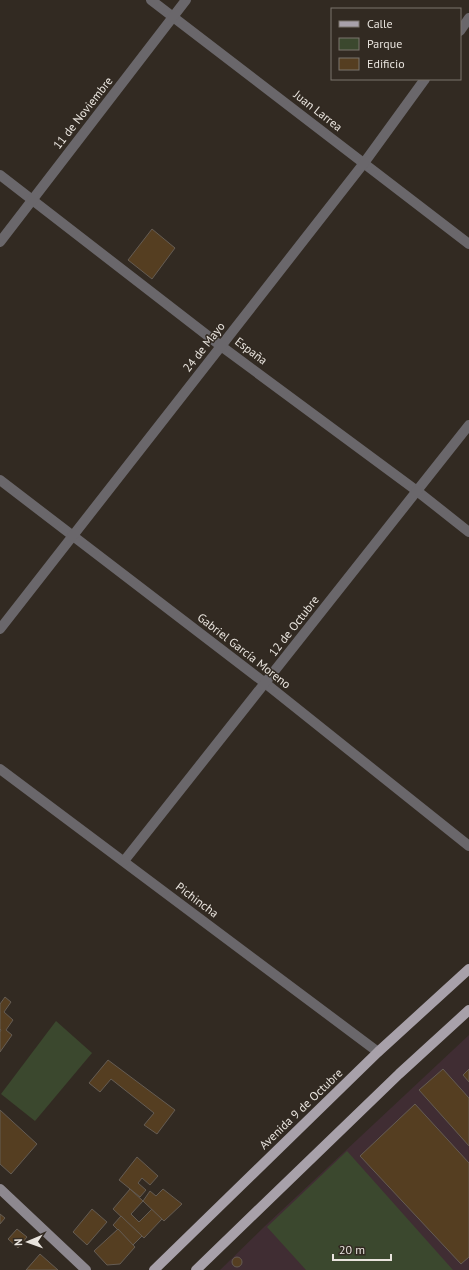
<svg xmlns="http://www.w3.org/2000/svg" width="469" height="1270" font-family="'PT Sans',sans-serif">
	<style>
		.education { fill: #402d33 }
		.green { fill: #3b482e }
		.building { fill: #553e21; stroke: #655c53 }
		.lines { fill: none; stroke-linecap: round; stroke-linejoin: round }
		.street { stroke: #6a676b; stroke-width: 10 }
		.secondary { stroke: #8d888f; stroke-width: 10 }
		.primary { stroke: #a8a1aa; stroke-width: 10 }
		.labels { text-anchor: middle; stroke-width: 3; stroke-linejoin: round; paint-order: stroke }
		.street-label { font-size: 12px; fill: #e9e4de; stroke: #322a22 }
	</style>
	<rect width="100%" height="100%" fill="#322a22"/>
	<path class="education" d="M469,1035V1270H220L265,1226Z"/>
	<g class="green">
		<path d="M56,1021L92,1053L35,1121L1,1094Z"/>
		<path d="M347,1151L453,1270H306L267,1227Z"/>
	</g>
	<g class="building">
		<path d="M152,229L175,248L152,279L128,260Z"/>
		<path d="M5,997L11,1002L4,1012L13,1020L6,1030L12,1035L0,1052V1032L1,1030L0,1029V1004Z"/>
		<path d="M108,1060L175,1110L157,1134L144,1125L154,1113L111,1079L100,1092L89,1083Z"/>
		<path d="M443,1069L469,1098V1146L419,1090Z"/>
		<path d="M469,1069V1082L463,1075Z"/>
		<path d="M415,1104L469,1163V1257L461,1264L360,1156Z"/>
		<path d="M0,1110L37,1144L11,1174L0,1164Z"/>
		<path d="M137,1157L158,1176L150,1185L142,1178L138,1183L146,1190L140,1197L119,1180Z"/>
		<path d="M130,1189L143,1201L131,1214L139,1222L152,1209L162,1219L144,1238L113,1209Z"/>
		<path d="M163,1189L182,1204L164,1221L143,1201L150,1191L156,1196Z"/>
		<path d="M92,1209L107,1222L87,1245L73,1232Z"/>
		<path d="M0,1214L5,1218L0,1224Z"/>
		<path d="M121,1216L142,1236L133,1245L113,1225Z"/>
		<path d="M17,1229L27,1237L18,1248L8,1239Z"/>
		<path d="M118,1229L135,1247L120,1264L107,1265L94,1251Z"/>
		<path d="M40,1254L58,1270H26Z"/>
		<circle cx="237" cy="1262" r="5"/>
	</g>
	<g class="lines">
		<g class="street">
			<path d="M151,0L469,244"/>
			<path d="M460,31L469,18"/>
			<path d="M0,175L221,346L417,491L469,532"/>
			<path d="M0,242L186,0"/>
			<path d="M0,480L265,683L469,846"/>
			<path d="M0,629L364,163L425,79"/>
			<path d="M0,769L378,1052"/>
			<path d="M124,861L469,425"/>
		</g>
		<path class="secondary" d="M0,1189L86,1270"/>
		<g class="primary">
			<path d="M154,1270L378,1052L469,969"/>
			<path d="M196,1270L399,1074L469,1010"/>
		</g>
	</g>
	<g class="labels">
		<g class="street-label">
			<text transform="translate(318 111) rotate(38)" y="4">Juan Larrea</text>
			<text transform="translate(83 113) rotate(-52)" y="4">11 de Noviembre</text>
			<text transform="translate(204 347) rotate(-52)" y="4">24 de Mayo</text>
			<text transform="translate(251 351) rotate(37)" y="4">España</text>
			<text transform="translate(294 626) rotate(-52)" y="4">12 de Octubre</text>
			<text transform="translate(244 651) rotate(38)" y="4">Gabriel García Moreno</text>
			<text transform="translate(197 900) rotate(37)" y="4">Pichincha</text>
			<text transform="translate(301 1109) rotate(-44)" y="4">Avenida 9 de Octubre</text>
		</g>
	</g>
	<rect x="331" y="8" width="130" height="72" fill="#322a22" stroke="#7b746d"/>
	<rect x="339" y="21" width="20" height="6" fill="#a8a1aa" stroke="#7b746d"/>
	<text x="367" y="28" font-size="12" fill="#e9e4de">Calle</text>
	<rect x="339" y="38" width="20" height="12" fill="#3b482e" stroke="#7b746d"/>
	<text x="367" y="48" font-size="12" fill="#e9e4de">Parque</text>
	<rect x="339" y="58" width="20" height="12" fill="#553e21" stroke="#7b746d"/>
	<text x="367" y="68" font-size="12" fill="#e9e4de">Edificio</text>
	<g transform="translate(28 1242) rotate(268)" stroke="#322a22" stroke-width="3" paint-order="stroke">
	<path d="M0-3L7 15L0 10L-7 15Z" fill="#e9e4de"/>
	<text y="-6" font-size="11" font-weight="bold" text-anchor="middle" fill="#e9e4de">N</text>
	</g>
	<path d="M333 1254v6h58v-6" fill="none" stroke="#e9e4de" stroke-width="2"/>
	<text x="339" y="1254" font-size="12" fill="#e9e4de" stroke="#322a22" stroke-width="3" paint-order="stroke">20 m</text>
</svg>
